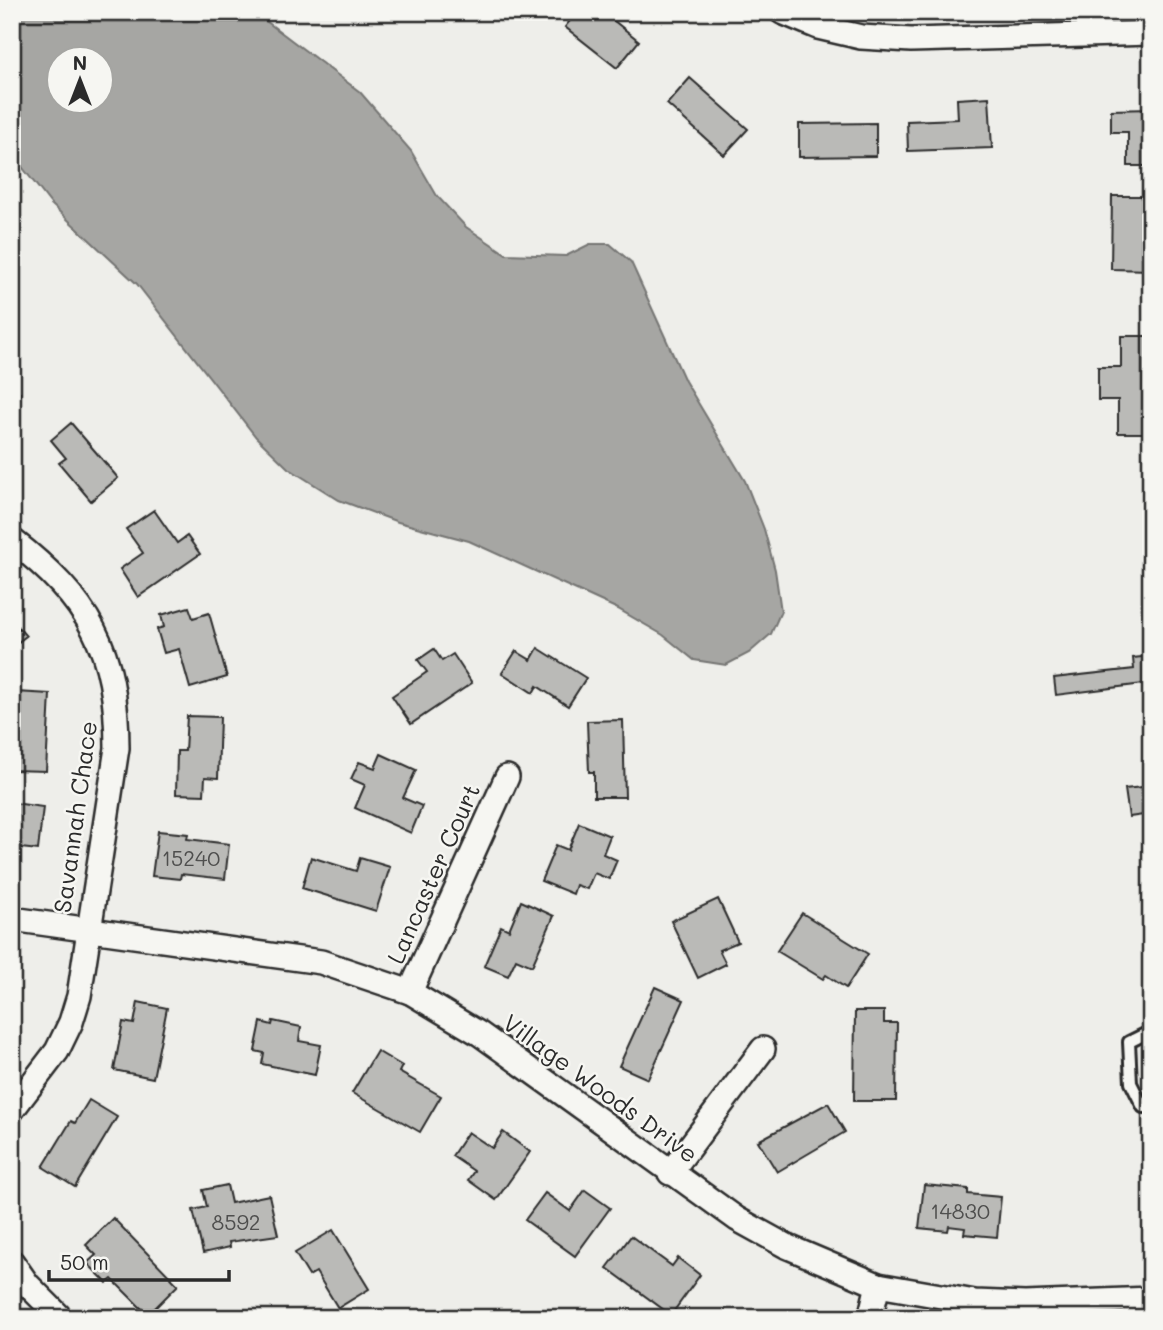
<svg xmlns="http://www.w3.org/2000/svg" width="1163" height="1330" font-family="Mali,sans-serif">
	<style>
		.water { fill: #a6a6a3; stroke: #757573; stroke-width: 2; fill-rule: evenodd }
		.building { fill: #babab7; stroke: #2b2b2b; stroke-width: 2 }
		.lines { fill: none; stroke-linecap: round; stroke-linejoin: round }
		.lane-casing { stroke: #2b2b2b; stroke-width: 16 }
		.street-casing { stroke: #2b2b2b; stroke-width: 28 }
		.lane { stroke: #f6f6f2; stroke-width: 10 }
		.street { stroke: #f6f6f2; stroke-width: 23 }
		.labels { text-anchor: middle; stroke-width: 5; stroke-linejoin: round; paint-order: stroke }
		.number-label { font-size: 21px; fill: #4f4f4e }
		.street-label { font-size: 24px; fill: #2b2b2b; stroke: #f6f6f2 }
	</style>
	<rect width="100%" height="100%" fill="#eeeeea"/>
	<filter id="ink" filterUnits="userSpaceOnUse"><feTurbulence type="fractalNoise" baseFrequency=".0143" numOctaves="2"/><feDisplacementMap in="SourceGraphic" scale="14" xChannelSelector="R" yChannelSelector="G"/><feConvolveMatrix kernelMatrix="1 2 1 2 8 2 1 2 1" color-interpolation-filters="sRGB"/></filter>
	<g filter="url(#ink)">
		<path class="water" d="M12,12H254L360,92L411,151L437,196L466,227L506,254L566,256L590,244H610L631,262L685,381L745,481L764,529L775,570L781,611L771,634L749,653L726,665L694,660L663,635L618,609L469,541L398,522L339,500L288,468L256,437L137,284L51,204L12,154ZM60,60H102V102H60Z"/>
		<g class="building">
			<path d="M577,12H603L639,41L617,68L565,27Z"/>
			<path d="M690,78L748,129L724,155L667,104Z"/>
			<path d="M989,97L992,148L908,151L907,121L958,119L957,99Z"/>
			<path d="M1151,109V166H1128V132H1111V110Z"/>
			<path d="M876,123V156L799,157V124Z"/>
			<path d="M1112,196H1151V270L1111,269Z"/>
			<path d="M1121,336H1151L1148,433H1118V400H1098V367H1121Z"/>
			<path d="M12,392H20L17,433H12Z"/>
			<path d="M71,423L118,478L91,501L59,463L66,458L51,440Z"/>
			<path d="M154,510L177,543L187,536L200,554L138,597L120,569L143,553L126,529Z"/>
			<path d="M189,607L193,618L209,613L227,677L190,688L179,649L164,653L157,629L164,627L161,615Z"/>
			<path d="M12,620L26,636L12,647Z"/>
			<path d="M538,648L586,678L568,706L537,686L533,693L502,673L516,651L531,660Z"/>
			<path d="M434,649L442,661L453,654L472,683L411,724L392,696L427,672L418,660Z"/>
			<path d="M1151,656V683L1056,695L1054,678L1134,669L1133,658Z"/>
			<path d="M16,692L50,694L46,771L12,770Z"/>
			<path d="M187,716L220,717L218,778L205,777L204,795L176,794L177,751H185Z"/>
			<path d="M623,720L625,797H594V772H589L587,721Z"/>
			<path d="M381,754L416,770L403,798L422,806L411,833L355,808L365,785L351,779L359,762L375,768Z"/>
			<path d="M1151,786V814L1129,817L1125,789Z"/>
			<path d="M14,803L43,807L38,850L12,847Z"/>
			<path d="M579,823L610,836L603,854L617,860L609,879L594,873L587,889L576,885L573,894L541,881L556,845L568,850Z"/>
			<path d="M158,831L188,834L187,839L229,844L225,879L181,874L180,879L152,876Z"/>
			<path d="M311,857L356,871L360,858L390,867L376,911L302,888Z"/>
			<path d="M718,899L738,942L719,950L726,964L698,978L671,921Z"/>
			<path d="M521,901L554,916L532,966L516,959L508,976L484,966L501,926L509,930Z"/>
			<path d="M802,913L868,954L846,988L826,975L823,979L777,951Z"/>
			<path d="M655,987L684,1000L648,1079L619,1066Z"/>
			<path d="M138,1002L167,1008L153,1078L114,1070L123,1022L134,1024Z"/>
			<path d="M855,1011H884V1023H897L896,1101H854Z"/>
			<path d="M273,1021L301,1027L299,1041L321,1045L315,1075L262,1064L264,1053L255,1051L261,1022L272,1025Z"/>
			<path d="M377,1051L402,1066L399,1072L441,1096L420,1132L352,1093Z"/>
			<path d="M89,1100L117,1117L75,1187L43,1167L71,1121L75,1123Z"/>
			<path d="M828,1103L845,1132L777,1172L758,1141Z"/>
			<path d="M468,1132L492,1148L503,1132L530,1152L496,1200L468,1180L474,1171L452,1156Z"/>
			<path d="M227,1185L231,1203L269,1195L278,1235L229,1242L230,1247L203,1253L193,1210L207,1207L203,1190Z"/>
			<path d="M924,1185L968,1189V1194L1001,1197L997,1237L964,1234L965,1228L949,1226L948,1231L919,1228Z"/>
			<path d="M585,1190L610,1208L575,1256L525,1220L545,1193L570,1211Z"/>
			<path d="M113,1218L178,1285L148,1315L112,1279L107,1283L87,1263L96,1255L86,1245Z"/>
			<path d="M333,1230L369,1289L338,1308L316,1272L309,1276L295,1253Z"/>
			<path d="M631,1236L672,1266L678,1258L700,1275L671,1315L607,1268Z"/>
		</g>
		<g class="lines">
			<defs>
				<path id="lane" d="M1151,1031L1129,1042L1131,1083L1143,1107H1151"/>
				<g id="street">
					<path d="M782,12L818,27L861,37L911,40L1151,33"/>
					<path d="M12,540C89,600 117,649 117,748L79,996L71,1022L57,1051L12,1110"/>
					<path d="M12,919L321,962L410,992L480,1034L737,1219L786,1246L878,1285L975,1302L1025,1304L1151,1299"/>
					<path d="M410,992L507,777"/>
					<path d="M670,1173L763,1049"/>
					<path d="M12,1262L28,1285L61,1318"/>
					<path d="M870,1318L878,1285"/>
				</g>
			</defs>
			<use href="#lane" class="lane-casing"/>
			<use href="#street" class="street-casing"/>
			<use href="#lane" class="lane"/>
			<use href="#street" class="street"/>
		</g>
	</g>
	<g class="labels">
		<g class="number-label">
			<text x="191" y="866">15240</text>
			<text x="960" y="1219">14830</text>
			<text x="236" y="1230">8592</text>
		</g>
		<g class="street-label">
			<text transform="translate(76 817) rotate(-82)" y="8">Savannah Chace</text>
			<text transform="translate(434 874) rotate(-66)" y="8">Lancaster Court</text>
			<text transform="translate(600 1089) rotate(36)" y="8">Village Woods Drive</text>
		</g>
	</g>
	<rect width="1163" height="1330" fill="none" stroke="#f6f6f2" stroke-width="42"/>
	<rect x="21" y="21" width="1121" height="1288" fill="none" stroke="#2b2b2b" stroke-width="2.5" filter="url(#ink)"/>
	<g transform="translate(80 80)"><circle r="33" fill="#f6f6f2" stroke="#a5a5a2" stroke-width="2"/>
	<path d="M0-5L12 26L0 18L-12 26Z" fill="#2b2b2b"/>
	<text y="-10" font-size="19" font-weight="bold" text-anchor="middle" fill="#2b2b2b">N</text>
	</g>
	<path d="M49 1270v10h180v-10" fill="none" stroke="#2b2b2b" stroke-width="3.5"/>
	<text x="60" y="1270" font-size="21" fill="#2b2b2b" stroke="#f6f6f2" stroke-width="5" paint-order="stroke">50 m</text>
</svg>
